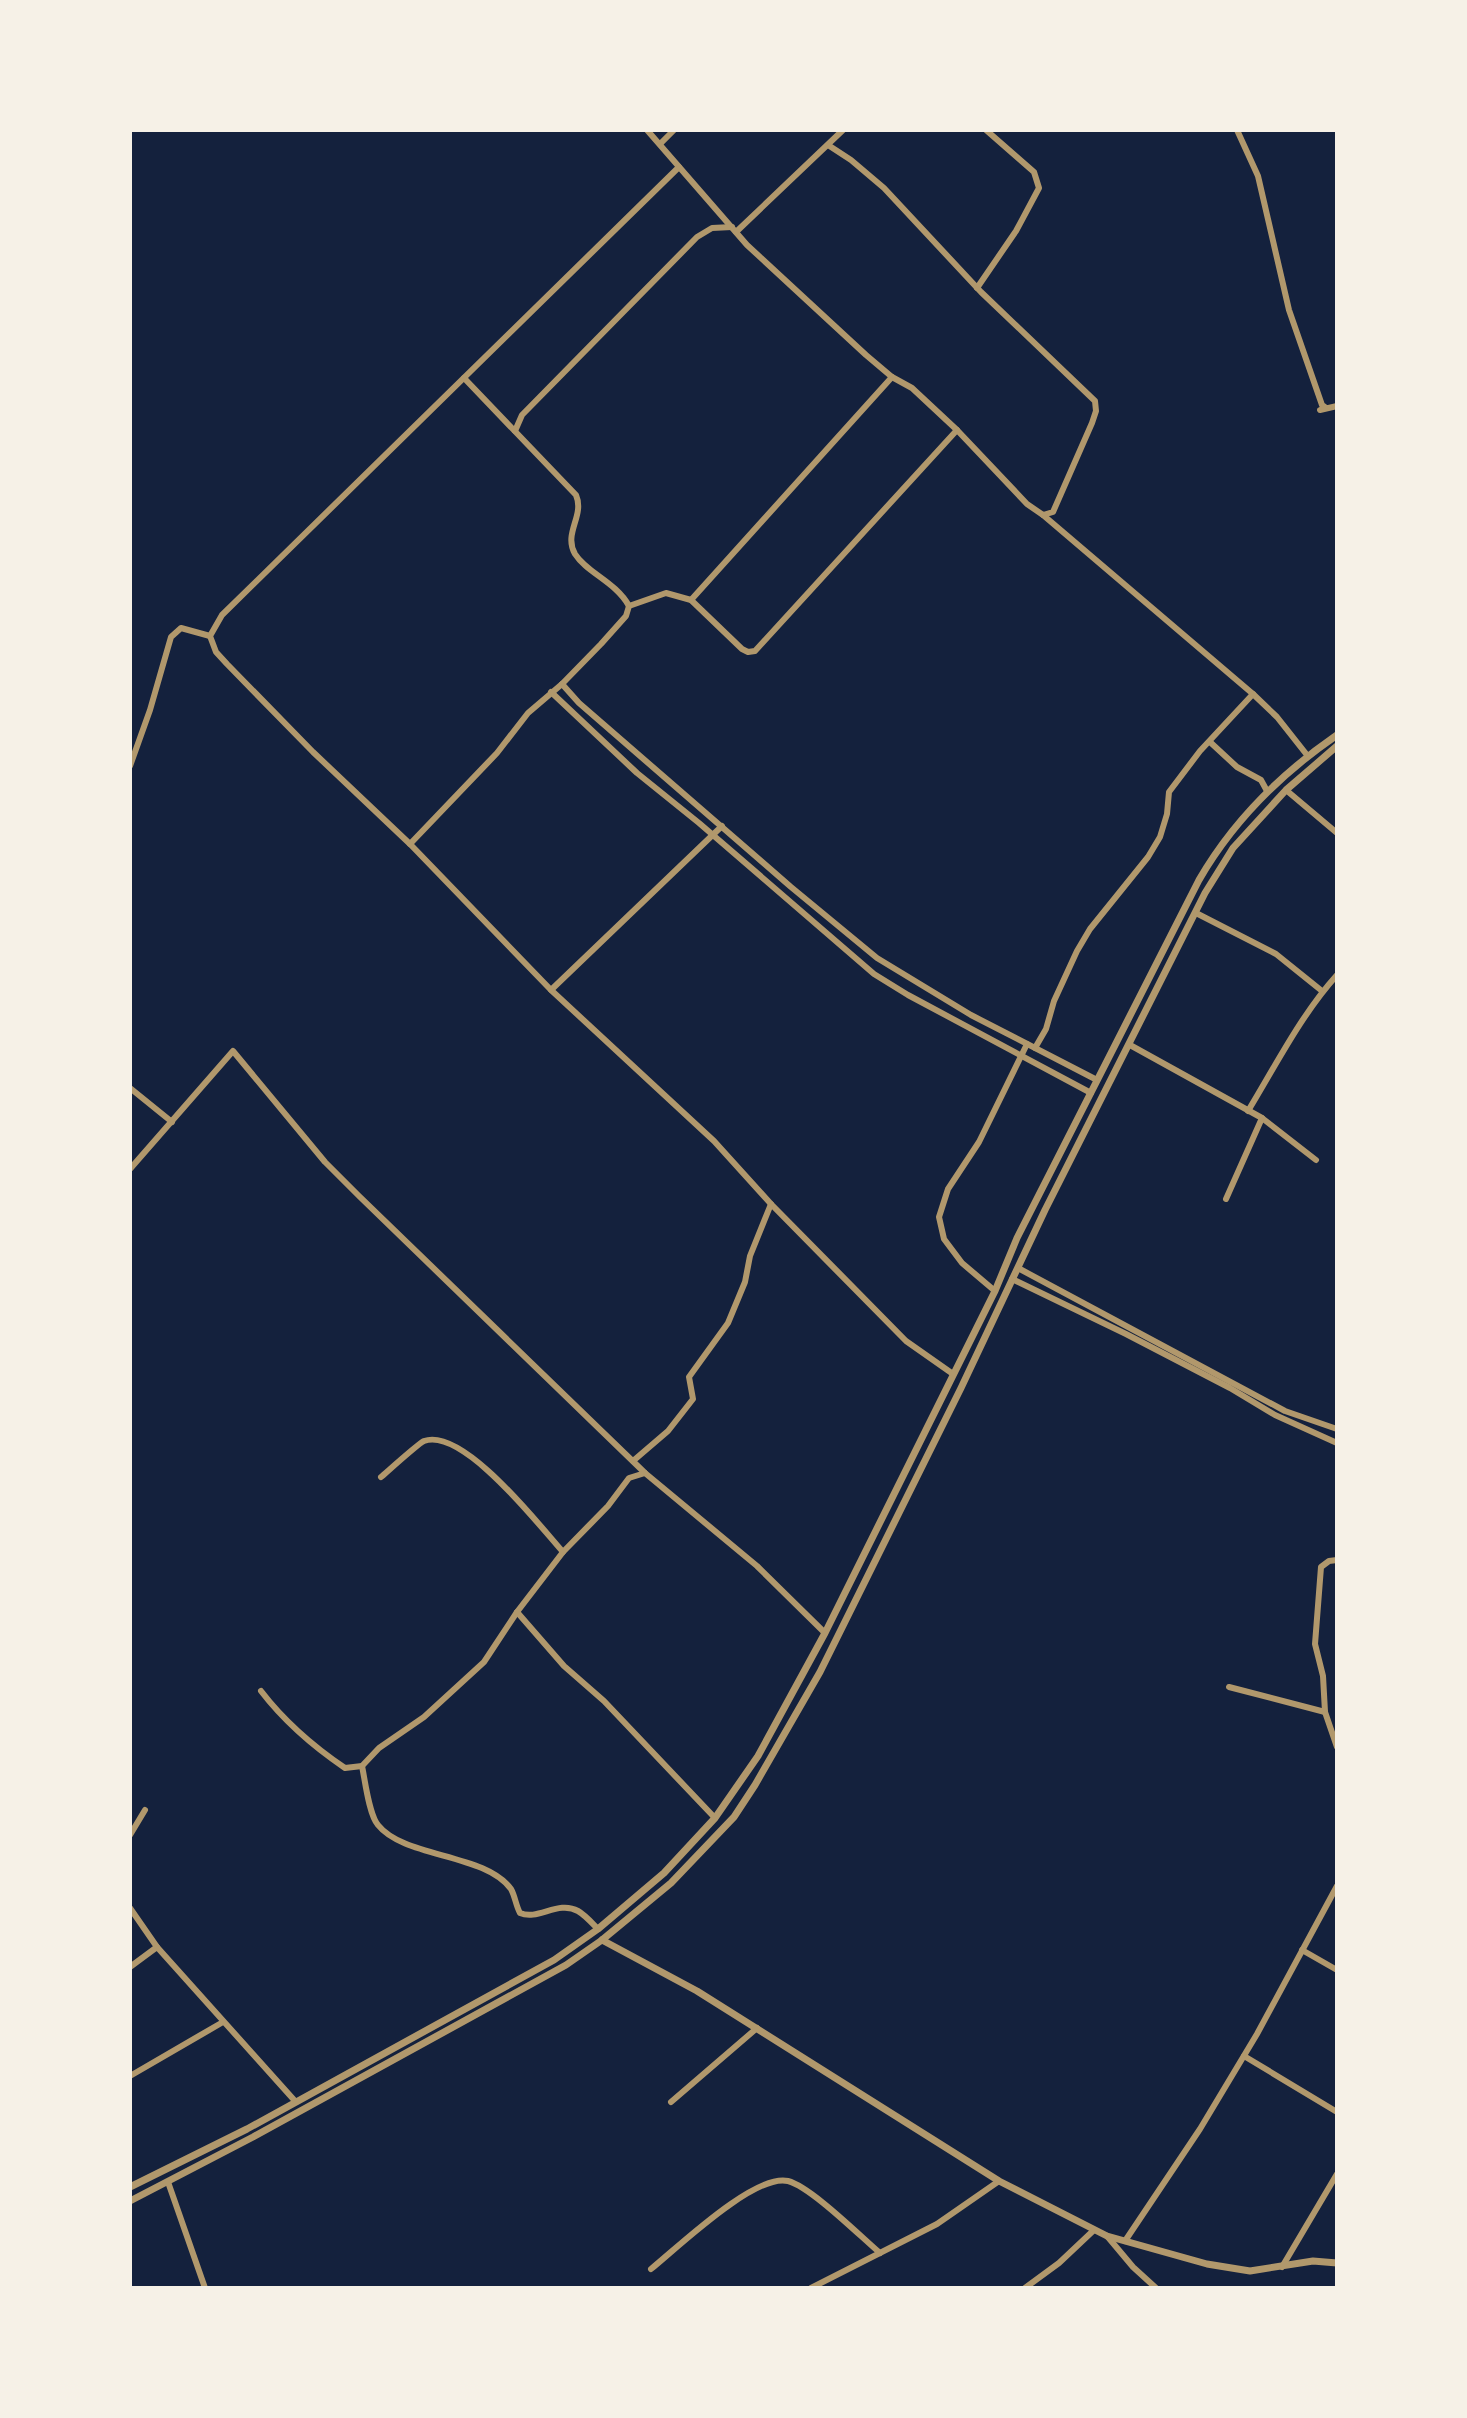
<svg xmlns="http://www.w3.org/2000/svg" width="1467" height="2418" font-family="'IBM Plex Sans',sans-serif">
	<style>
		.lines { fill: none; stroke-linecap: round; stroke-linejoin: round }
		.minor { stroke: #b1986c; stroke-width: 6 }
		.tertiary { stroke: #b1986c; stroke-width: 7 }
	</style>
	<rect width="100%" height="100%" fill="#14213d"/>
	<g class="lines">
		<g class="minor">
			<path d="M647,130L747,245L866,355L892,377L912,388L957,430L1027,504L1043,515L1053,512L1092,423L1096,411L1095,401L981,292L884,188L851,160L828,145"/>
			<path d="M1237,130L1258,176L1289,310L1322,405L1326,408L1320,410L1337,406"/>
			<path d="M660,144L674,130"/>
			<path d="M679,167L222,615L210,636L216,652L227,664L313,752L410,844L551,990L714,1141L771,1204L906,1341L953,1374"/>
			<path d="M736,232L843,130"/>
			<path d="M977,288L1016,231L1039,188L1034,172L986,130"/>
			<path d="M464,378L576,495C585,516 563,533 575,554C587,573 616,582 629,606"/>
			<path d="M515,431L522,415L697,237L712,228L732,227"/>
			<path d="M1043,515L1253,694L1277,717L1307,755"/>
			<path d="M691,600L892,377"/>
			<path d="M562,684L579,703L791,887L877,958L971,1015L1097,1080"/>
			<path d="M551,692L637,773L699,823L874,974L908,995L1091,1093"/>
			<path d="M1210,742L1237,767L1261,780L1267,791"/>
			<path d="M130,766L150,710L171,637L181,628L210,636"/>
			<path d="M1286,790L1337,833"/>
			<path d="M410,844L497,753L528,713L562,684L601,644L626,616L629,606L666,593L691,600L742,649L748,652L755,651L957,430"/>
			<path d="M1196,913L1276,954L1322,991"/>
			<path d="M551,990L722,826"/>
			<path d="M1130,1045L1262,1118L1316,1160"/>
			<path d="M1035,1048L1046,1029L1054,1001L1077,951L1090,929L1148,857L1160,837L1167,814L1169,792L1200,751L1253,694"/>
			<path d="M130,1088L172,1122"/>
			<path d="M1248,1111C1276,1065 1301,1015 1337,975"/>
			<path d="M130,1169L233,1051L325,1162L359,1196L645,1473L757,1566L825,1633"/>
			<path d="M1226,1199L1262,1118"/>
			<path d="M1018,1268L1285,1411L1337,1429"/>
			<path d="M1012,1279L1126,1334L1230,1388L1275,1415L1337,1443"/>
			<path d="M995,1291L962,1263L944,1239L939,1217L948,1189L979,1142L1027,1044"/>
			<path d="M633,1461L668,1431L693,1399L689,1377L728,1323L745,1282L750,1256L771,1204"/>
			<path d="M381,1477C388,1471 419,1443 424,1441C463,1427 538,1524 563,1552"/>
			<path d="M1337,1560L1329,1561L1321,1567L1315,1644L1323,1676L1325,1712L1337,1747"/>
			<path d="M517,1612L564,1666L604,1701L715,1818"/>
			<path d="M1229,1687L1325,1712"/>
			<path d="M261,1691C284,1721 314,1747 345,1768L362,1766L379,1748L424,1717L484,1662L517,1612L563,1552L608,1506L629,1478L645,1473"/>
			<path d="M362,1766C365,1780 369,1815 378,1825C404,1858 485,1853 511,1889C515,1896 516,1906 520,1913C538,1921 558,1900 578,1911C585,1915 592,1923 598,1929"/>
			<path d="M130,1835L145,1810"/>
			<path d="M130,1908L157,1947"/>
			<path d="M1302,1950L1337,1970"/>
			<path d="M130,1967L157,1947L295,2101"/>
			<path d="M1244,2056L1337,2112"/>
			<path d="M130,2076L223,2022"/>
			<path d="M671,2102L757,2028"/>
			<path d="M168,2182L205,2288"/>
			<path d="M1107,2236L1133,2267L1156,2288"/>
			<path d="M1125,2241L1200,2129L1257,2034L1337,1886"/>
			<path d="M1282,2267L1337,2174"/>
			<path d="M651,2269C677,2248 755,2173 788,2181C811,2187 860,2236 880,2253"/>
			<path d="M811,2288L937,2224L999,2181"/>
			<path d="M1025,2288L1059,2263L1094,2230"/>
		</g>
		<g class="tertiary">
			<path d="M602,1940L697,1991L999,2181L1107,2236L1207,2264L1250,2271L1313,2261L1337,2263"/>
			<path d="M130,2187L247,2129L554,1960L598,1929L664,1873L715,1818L758,1756L825,1633L995,1291L1017,1238L1199,880C1233,821 1282,773 1337,735"/>
			<path d="M130,2201L253,2137L566,1965L602,1940L671,1883L734,1817L755,1785L820,1672L961,1388L1045,1210L1205,893L1233,848L1286,790L1337,746"/>
		</g>
	</g>
	<rect width="1467" height="2418" fill="none" stroke="#f6f1e7" stroke-width="264"/>
</svg>
